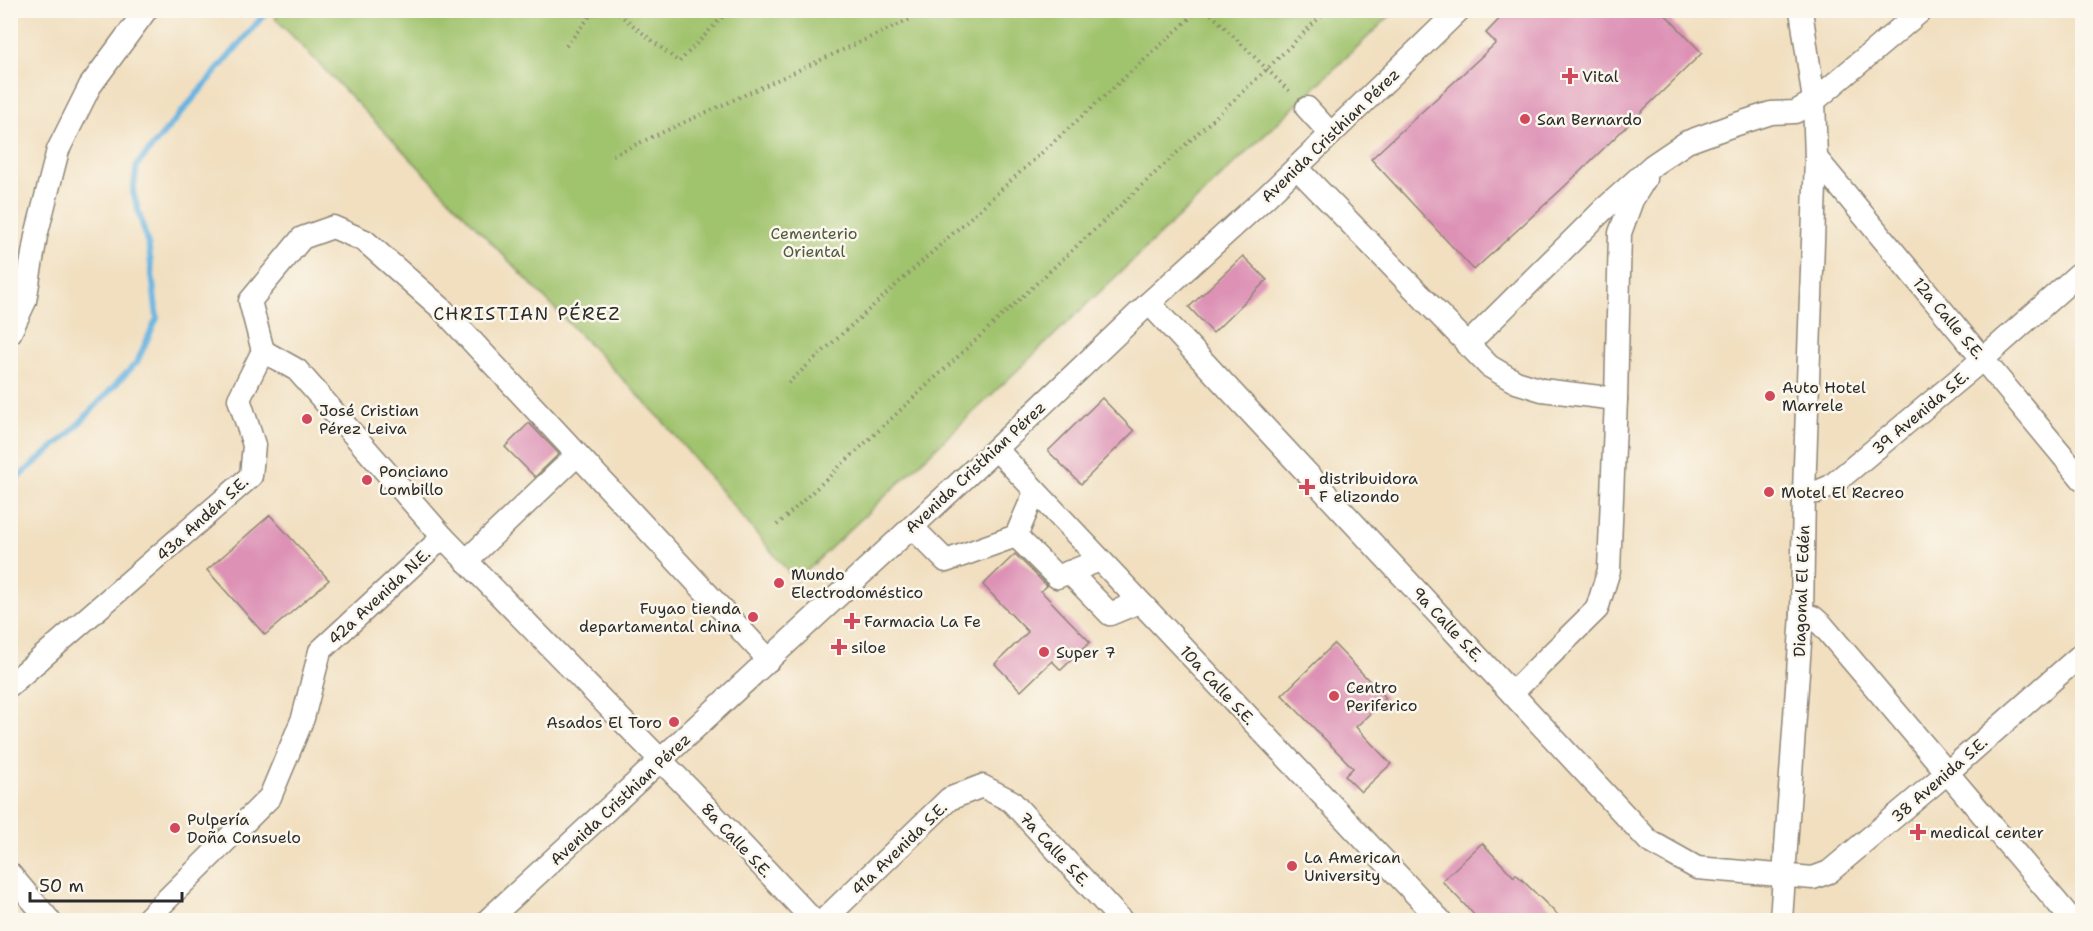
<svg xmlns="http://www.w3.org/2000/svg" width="2093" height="931" font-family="'Shantell Sans',sans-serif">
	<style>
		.green { fill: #a0c36d; stroke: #66774c; stroke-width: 1.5 }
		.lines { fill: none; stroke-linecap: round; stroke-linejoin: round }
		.stream { stroke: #66b3e0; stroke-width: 6 }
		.building { fill: #dd91b5 }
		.minor-casing { stroke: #8e8576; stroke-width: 25 }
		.path { stroke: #8e8576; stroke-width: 4; stroke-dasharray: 1.5 4.5; stroke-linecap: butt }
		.minor { stroke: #fff; stroke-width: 22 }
		.poi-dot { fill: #d1495b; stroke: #fbf7ec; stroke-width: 2 }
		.labels { text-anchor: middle; stroke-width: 5; stroke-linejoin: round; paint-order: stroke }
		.poi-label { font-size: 16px; fill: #2b2b2b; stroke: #fbf7ec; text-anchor: start }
		.street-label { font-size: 16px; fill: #2b2b2b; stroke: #fbf7ec }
		.park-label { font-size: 16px; fill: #4e593f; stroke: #fbf7ec }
		.neighbourhood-label { font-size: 18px; letter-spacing: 1.5px; fill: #2b2b2b; stroke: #fbf7ec }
	</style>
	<rect width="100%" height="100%" fill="#fbf7ec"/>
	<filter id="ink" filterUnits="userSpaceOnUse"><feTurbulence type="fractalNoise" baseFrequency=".0167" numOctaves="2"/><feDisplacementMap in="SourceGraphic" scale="12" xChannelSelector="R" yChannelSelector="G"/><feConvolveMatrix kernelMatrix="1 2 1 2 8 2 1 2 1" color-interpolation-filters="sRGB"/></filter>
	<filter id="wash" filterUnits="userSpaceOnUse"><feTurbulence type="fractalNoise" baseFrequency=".008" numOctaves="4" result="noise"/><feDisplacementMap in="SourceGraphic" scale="24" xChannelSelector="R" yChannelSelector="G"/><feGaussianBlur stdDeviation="1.35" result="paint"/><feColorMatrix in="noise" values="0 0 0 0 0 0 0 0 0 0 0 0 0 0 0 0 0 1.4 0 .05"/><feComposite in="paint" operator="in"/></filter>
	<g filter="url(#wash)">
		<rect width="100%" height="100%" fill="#f1dfc0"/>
		<path class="green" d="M282,10L1395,11L796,581L661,419L275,18Z"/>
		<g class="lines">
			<path class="stream" d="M10,484L69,434L137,362L157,318L149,248L133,192L137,165L268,10"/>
		</g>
		<g id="blocks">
			<g class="building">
				<path d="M1508,10H1661L1702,53L1565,186L1474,270L1371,159L1496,43L1486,33Z"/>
				<path d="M1243,256L1267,280L1213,333L1189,307Z"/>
				<path d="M1102,398L1134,431L1081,484L1048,451Z"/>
				<path d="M529,423L559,454L535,477L505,447Z"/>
				<path d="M270,515L329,580L265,635L207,570Z"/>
				<path d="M1015,554L1047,586L1041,591L1090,642L1061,670L1052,661L1021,691L995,664L1028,632L983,585Z"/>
				<path d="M1334,644L1386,698L1356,727L1391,764L1361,792L1345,776L1353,768L1282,695Z"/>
				<path d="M1482,843L1514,877L1516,874L1564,921H1480L1442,881Z"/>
			</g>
		</g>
	</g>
	<g filter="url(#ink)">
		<use href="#blocks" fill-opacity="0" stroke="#8e8576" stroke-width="1.5"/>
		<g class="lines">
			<defs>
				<g id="minor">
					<path d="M1307,108L1331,134"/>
					<path d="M1816,158L2082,479"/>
					<path d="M1297,168L1489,366L1516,382L1542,390L1616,399"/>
					<path d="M1149,303L1649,841L1697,868L1813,878L1829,872L1948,772L2082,654"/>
					<path d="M10,333L25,301L36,236L58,150L90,86L146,10"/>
					<path d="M1467,345L1603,210L1653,165L1687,142L1731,126L1771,113L1795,112L1814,101L1922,10"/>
					<path d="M263,351L297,370L443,537L688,788L813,920"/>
					<path d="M996,449L1440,920"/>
					<path d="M1035,492L1016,536L1057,577L1100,560"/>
					<path d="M1804,493L1817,492L1831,486L1983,359L2082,271"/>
					<path d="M912,527L946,561L1016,536"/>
					<path d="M466,561L577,455"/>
					<path d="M1069,572L1110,614L1139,602"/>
					<path d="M1802,614L1813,617L1823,626L2072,920"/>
					<path d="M10,685L251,476L254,445L239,399L263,351L250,301L302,238L333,227L365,241L441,308L769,660"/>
					<path d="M1512,693L1597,609L1609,570L1616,399L1620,233L1632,200L1645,179"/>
					<path d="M10,874L49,920"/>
					<path d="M146,920L270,797L303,718L320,651L443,537"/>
					<path d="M488,920L996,449L1149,303L1266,197L1459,10"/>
					<path d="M824,920L949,799L982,786L1011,801L1121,920"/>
					<path d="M1781,920L1802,614L1804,493L1816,158L1814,101L1801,10"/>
				</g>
			</defs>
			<use href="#minor" class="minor-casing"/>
			<g class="path">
				<path d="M614,10L679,62L729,10"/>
				<path d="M1207,10L1292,94"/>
				<path d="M566,46L595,10"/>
				<path d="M613,155L930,10"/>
				<path d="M788,383L1199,10"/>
				<path d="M777,525L1267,69L1327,10"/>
			</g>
			<use href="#minor" class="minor"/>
		</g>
	</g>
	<g class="poi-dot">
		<path d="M1567 67h6v6h6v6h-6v6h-6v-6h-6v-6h6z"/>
		<circle cx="1525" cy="119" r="6"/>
		<circle cx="1770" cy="396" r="6"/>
		<circle cx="307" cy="419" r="6"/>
		<circle cx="367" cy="480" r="6"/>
		<path d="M1304 478h6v6h6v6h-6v6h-6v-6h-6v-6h6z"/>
		<circle cx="1769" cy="492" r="6"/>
		<circle cx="779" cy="583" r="6"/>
		<circle cx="753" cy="617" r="6"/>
		<path d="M849 612h6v6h6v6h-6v6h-6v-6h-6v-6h6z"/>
		<path d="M836 638h6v6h6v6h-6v6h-6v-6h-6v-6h6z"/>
		<circle cx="1044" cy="652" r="6"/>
		<circle cx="1334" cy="696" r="6"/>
		<circle cx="674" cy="722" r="6"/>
		<circle cx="175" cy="828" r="6"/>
		<path d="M1915 823h6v6h6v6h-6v6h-6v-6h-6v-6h6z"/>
		<circle cx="1292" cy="866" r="6"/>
	</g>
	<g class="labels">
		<g class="poi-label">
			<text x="1582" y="82">Vital</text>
			<text x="1537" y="125">San Bernardo</text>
			<text x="1782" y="393">Auto Hotel<tspan x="1782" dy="18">Marrele</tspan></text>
			<text x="319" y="416">José Cristian<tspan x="319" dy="18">Pérez Leiva</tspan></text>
			<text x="379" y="477">Ponciano<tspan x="379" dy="18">Lombillo</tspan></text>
			<text x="1319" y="484">distribuidora<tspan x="1319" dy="18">F elizondo</tspan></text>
			<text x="1781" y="498">Motel El Recreo</text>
			<text x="791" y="580">Mundo<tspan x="791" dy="18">Electrodoméstico</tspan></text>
			<text x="741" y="614" text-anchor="end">Fuyao tienda<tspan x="741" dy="18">departamental china</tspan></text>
			<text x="864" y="627">Farmacia La Fe</text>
			<text x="851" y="653">siloe</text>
			<text x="1056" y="658">Super 7</text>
			<text x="1346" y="693">Centro<tspan x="1346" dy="18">Periferico</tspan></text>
			<text x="662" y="728" text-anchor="end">Asados El Toro</text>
			<text x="187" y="825">Pulpería<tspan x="187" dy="18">Doña Consuelo</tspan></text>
			<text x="1930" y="838">medical center</text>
			<text x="1304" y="863">La American<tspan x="1304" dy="18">University</tspan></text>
		</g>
		<g class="street-label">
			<text transform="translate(1330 135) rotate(-44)" y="6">Avenida Cristhian Pérez</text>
			<text transform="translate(1949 318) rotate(50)" y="6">12a Calle S.E.</text>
			<text transform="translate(1920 412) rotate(-40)" y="6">39 Avenida S.E.</text>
			<text transform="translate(975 467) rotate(-43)" y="6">Avenida Cristhian Pérez</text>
			<text transform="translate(202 518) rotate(-42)" y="6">43a Andén S.E.</text>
			<text transform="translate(1801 591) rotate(-88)" y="6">Diagonal El Edén</text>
			<text transform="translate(379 596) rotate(-43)" y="6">42a Avenida N.E.</text>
			<text transform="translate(1448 624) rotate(47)" y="6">9a Calle S.E.</text>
			<text transform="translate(1218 685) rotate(47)" y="6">10a Calle S.E.</text>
			<text transform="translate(1939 779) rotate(-41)" y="6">38 Avenida S.E.</text>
			<text transform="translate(620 799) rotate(-43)" y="6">Avenida Cristhian Pérez</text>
			<text transform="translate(737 840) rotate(47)" y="6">8a Calle S.E.</text>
			<text transform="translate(899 848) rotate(-44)" y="6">41a Avenida S.E.</text>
			<text transform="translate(1055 849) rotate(47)" y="6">7a Calle S.E.</text>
		</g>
		<g class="park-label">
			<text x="814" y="239">Cementerio<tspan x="814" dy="18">Oriental</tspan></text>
		</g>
		<g class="neighbourhood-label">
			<text x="527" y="320">CHRISTIAN PÉREZ</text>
		</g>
	</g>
	<rect width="2093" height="931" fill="none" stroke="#fbf7ec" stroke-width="36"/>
	<path d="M30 892v9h152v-9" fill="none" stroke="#2b2b2b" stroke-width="3"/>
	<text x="39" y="892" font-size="18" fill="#2b2b2b" stroke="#fbf7ec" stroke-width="4.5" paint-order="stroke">50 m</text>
</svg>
